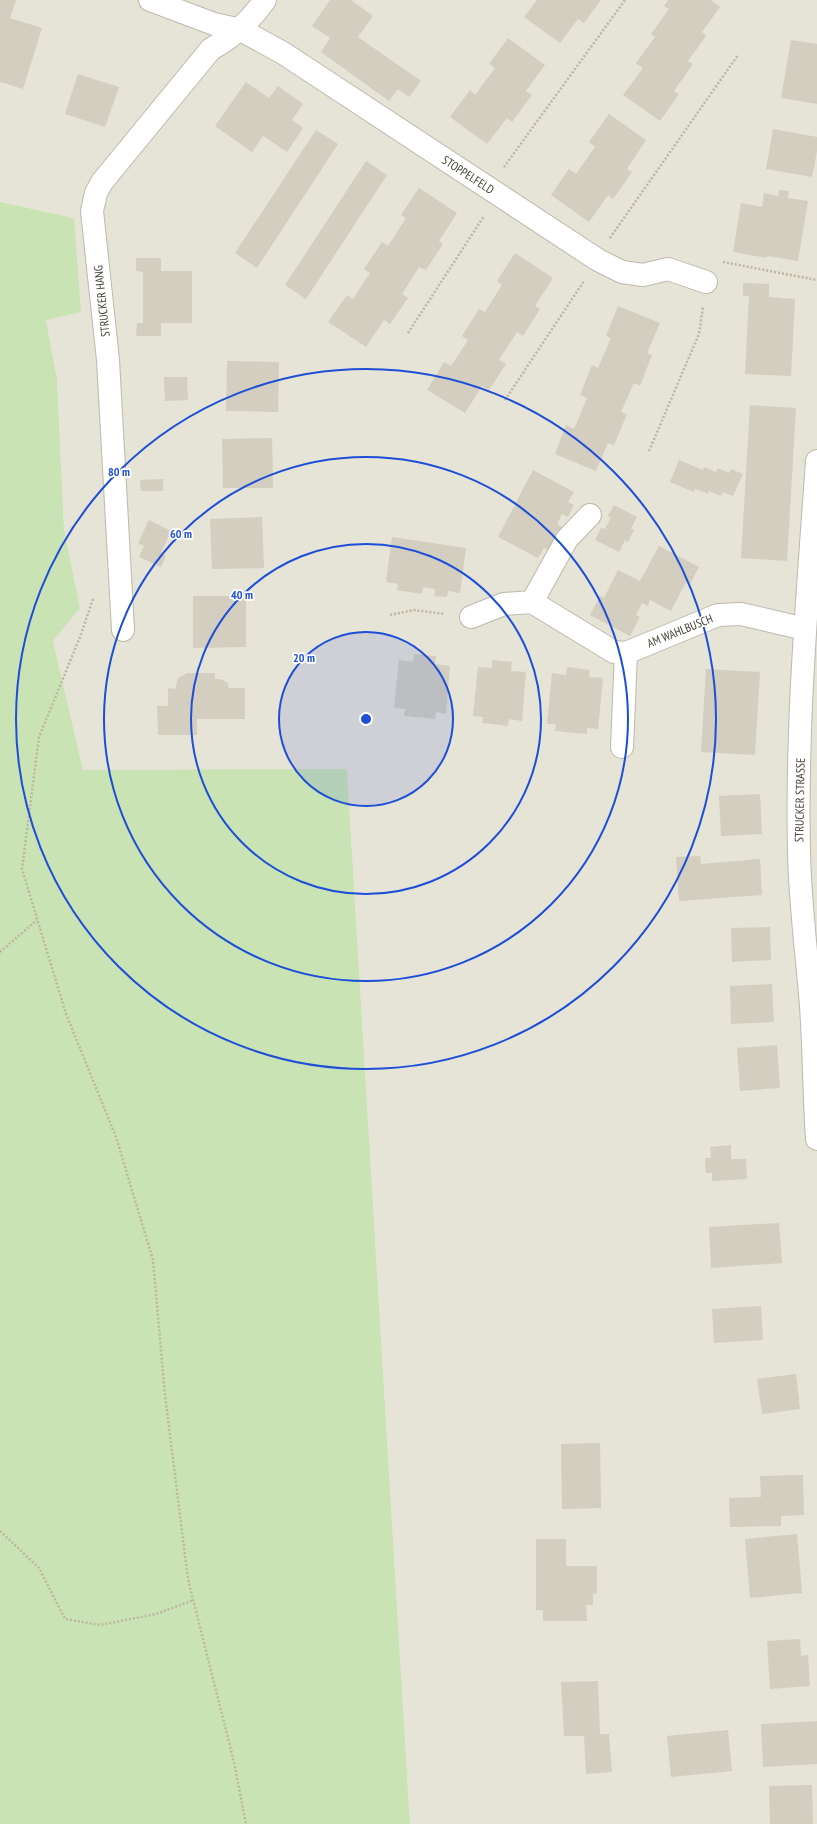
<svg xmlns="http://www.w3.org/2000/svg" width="817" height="1824" font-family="'PT Sans Narrow',sans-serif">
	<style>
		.residential { fill: #e6e3d7 }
		.green { fill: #c9e3b5 }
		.building { fill: #d3cebf }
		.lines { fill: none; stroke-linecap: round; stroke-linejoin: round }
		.minor-casing { stroke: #bdb9ac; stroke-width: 24 }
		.path { stroke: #beb69e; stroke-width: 2.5; stroke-dasharray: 2 2; stroke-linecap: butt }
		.minor { stroke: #fff; stroke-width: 22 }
		.ring { fill: none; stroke: #1d4ed8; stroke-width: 2 }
		.labels { text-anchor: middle; stroke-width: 3.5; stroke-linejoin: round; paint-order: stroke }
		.street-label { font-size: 12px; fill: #464238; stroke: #fff }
		.centre { fill: #1d4ed8; stroke: #fff; stroke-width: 2 }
		.ring-label { font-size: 12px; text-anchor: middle; font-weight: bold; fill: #1d4ed8; stroke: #fff; stroke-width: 3.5; stroke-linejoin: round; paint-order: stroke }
	</style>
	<rect width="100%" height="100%" fill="#f3f1e9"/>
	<path class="residential" d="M0,0H817V1824H410L347,770H83L53,641L80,608L64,529L57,379L46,320L74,218L0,202Z"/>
	<path class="green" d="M0,202L74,218L81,312L46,320L57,379L64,529L80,608L53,641L83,770L347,769L410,1824H0Z"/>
	<g class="building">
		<path d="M0,0H16L10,18L42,28L23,89L0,82Z"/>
		<path d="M330,0H351L373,16L358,37L421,81L409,97L398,89L389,101L321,52L330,38L312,26Z"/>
		<path d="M537,0H601L584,23L578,19L560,43L524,17Z"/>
		<path d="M668,0H711L720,7L702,32L706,36L688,61L693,64L674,91L679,94L660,121L623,95L643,68L636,63L655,37L651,34L669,9L664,6Z"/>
		<path d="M508,38L545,65L526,91L532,95L512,122L507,118L487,144L450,117L470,90L475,95L495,68L489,64Z"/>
		<path d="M791,40L817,44V104L781,98Z"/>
		<path d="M78,74L119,87L105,127L65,114Z"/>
		<path d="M246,82L269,98L278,86L303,104L292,120L303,128L287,152L263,136L252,152L215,126Z"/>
		<path d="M609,114L646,140L627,169L632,172L613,199L608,195L589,222L551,195L569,169L576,174L595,147L589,142Z"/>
		<path d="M773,129L817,137V151L812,177L766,169Z"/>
		<path d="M316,130L338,144L257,268L235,253Z"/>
		<path d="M366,161L387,175L306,299L285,285Z"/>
		<path d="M419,188L457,213L439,241L443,244L426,270L419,267L402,294L408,298L390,324L384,320L366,347L328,322L347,295L353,299L370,273L364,269L382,242L388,246L406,218L401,215Z"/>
		<path d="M779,190L789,191L788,198L808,201L798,261L767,256V258L733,252L741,203L762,207L764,193L778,196Z"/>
		<path d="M515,253L553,278L535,306L540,309L523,336L517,332L499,360L506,364L489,390L482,386L465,413L427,390L444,362L451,366L468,340L462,336L479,309L485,312L502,285L497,281Z"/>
		<path d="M136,258H161V271H192V323H161V336H136L137,323H143V272L136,271Z"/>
		<path d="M743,283L769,284V297L795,299L791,376L745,374L749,296H743Z"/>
		<path d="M618,306L660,323L647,353L652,355L640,386L634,383L621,412L627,414L614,445L608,443L596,471L555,454L566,425L574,429L587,398L580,395L592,365L598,368L611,338L606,336Z"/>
		<path d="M227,361L279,362L278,412L226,411Z"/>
		<path d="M164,377H187L188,400L165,401Z"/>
		<path d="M750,405L796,408L787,561L741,558Z"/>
		<path d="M272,438L273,488H223L222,439Z"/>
		<path d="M679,460L703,470L704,467L716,472L718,468L729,473L731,469L743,474L733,496L723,492L721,496L709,491L708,494L695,489L694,492L670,482Z"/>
		<path d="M533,470L574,492L568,502L574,505L568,517L562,514L557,524L562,527L550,551L544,548L538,558L498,537Z"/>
		<path d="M163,479V491H141L140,480Z"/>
		<path d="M614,505L637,517L631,529L634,530L628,542L625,540L619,552L595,540L601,528L605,529L611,518L608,516Z"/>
		<path d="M262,517L264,568L212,569L210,519Z"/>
		<path d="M149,520L171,531L161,553L166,556L161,567L139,557L144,546L138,543Z"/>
		<path d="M392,537L466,548L460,593L448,591L447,597L434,596L435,589L423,587L422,594L397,590L398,584L386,582Z"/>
		<path d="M659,546L699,567L690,584L686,582L671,611L650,600L648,606L642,603L636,615L640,617L630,636L590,615L600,596L604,598L618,570L640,581Z"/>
		<path d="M193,596H246V647L193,648Z"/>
		<path d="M414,654L436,656L435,664L450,666L446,714L436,712L435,719L404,716L405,709L394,708L399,660L413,662Z"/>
		<path d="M492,660L512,662L511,671L526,672L522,721L509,719L508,726L482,723L483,717L473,716L478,667L492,668Z"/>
		<path d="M567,667L590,670L589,677L603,678L598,729L587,728V734L555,731L556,724H547L552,673L566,675Z"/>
		<path d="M706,669L760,672L755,755L701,752Z"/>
		<path d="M187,673H215V679H220L228,683L229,688H245V719H197V735H158L157,706H168V688L175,689L178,678Z"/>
		<path d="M760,794L762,834L721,836L719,796Z"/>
		<path d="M700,856L701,864L760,859L762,895L679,901L676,857Z"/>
		<path d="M770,927L771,960L732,962L731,928Z"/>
		<path d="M772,984L774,1022L731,1024L730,986Z"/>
		<path d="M777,1045L780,1088L740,1091L737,1048Z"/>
		<path d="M731,1145V1159H746L747,1179L712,1181V1173H706L705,1158H711L710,1147Z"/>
		<path d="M779,1223L782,1263L711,1268L709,1227Z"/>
		<path d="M761,1306L763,1340L714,1343L712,1309Z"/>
		<path d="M796,1374L800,1409L762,1414L757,1379Z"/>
		<path d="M600,1443L601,1508L562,1509L561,1444Z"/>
		<path d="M803,1475L804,1515L781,1516V1526L730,1527L729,1498L761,1497L760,1476Z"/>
		<path d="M797,1534L802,1593L750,1598L745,1539Z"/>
		<path d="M536,1539H566V1566H597V1593L593,1594V1605H586L587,1621H543V1610H536Z"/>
		<path d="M800,1639L801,1656L808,1655L810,1686L770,1689L767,1641Z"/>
		<path d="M598,1681L600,1734H609L612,1772L586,1774L584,1736H564L561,1682Z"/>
		<path d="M817,1721V1764L763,1767L761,1724Z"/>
		<path d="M728,1730L732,1771L671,1777L667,1736Z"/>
		<path d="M812,1785L813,1824H770L769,1786Z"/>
	</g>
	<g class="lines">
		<defs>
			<g id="minor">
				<path d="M150,0L214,24L241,30L283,53L598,260L622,272L643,275L668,269L706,282"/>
				<path d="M817,461C808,591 796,722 799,853C800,904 807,955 811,1006C814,1050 814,1095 817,1139"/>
				<path d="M532,602L567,539L590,515"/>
				<path d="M471,617L504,604L532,602L614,652L626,653L718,615L741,614L805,629"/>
				<path d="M123,630L108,360L92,211L96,193L102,182L211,49C234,37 250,21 265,0"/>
				<path d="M622,747L626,653"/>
			</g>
		</defs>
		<use href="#minor" class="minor-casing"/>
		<g class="path">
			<path d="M504,167L625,0"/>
			<path d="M610,238L738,55"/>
			<path d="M723,262L817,280"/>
			<path d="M408,333L484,216"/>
			<path d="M505,400L584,281"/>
			<path d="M649,451L699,334L703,307"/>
			<path d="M93,599L80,637L39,737L22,869L66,1014L116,1137L153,1260L165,1395L188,1579L234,1762L246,1824"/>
			<path d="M390,615L414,610L445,614"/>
			<path d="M0,952L37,920"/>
			<path d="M0,1531L39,1568L65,1619L100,1625L156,1614L194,1600"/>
		</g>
		<use href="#minor" class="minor"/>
	</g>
	<circle cx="366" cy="719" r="87" fill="#1d4ed8" fill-opacity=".12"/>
	<g class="ring">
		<circle cx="366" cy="719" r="87"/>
		<circle cx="366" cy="719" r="175"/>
		<circle cx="366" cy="719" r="262"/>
		<circle cx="366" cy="719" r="350"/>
	</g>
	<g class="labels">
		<g class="street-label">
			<text transform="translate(468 175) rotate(33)" y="4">STOPPELFELD</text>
			<text transform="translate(102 301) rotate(-96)" y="4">STRUCKER HANG</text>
			<text transform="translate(680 631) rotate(-22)" y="4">AM WAHLBUSCH</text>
			<text transform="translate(800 800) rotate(-89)" y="4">STRUCKER STRASSE</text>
		</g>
	</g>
	<circle cx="366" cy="719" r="6" class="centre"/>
	<g class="ring-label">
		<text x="119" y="476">80 m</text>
		<text x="181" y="538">60 m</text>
		<text x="242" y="599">40 m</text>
		<text x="304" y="662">20 m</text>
	</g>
</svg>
